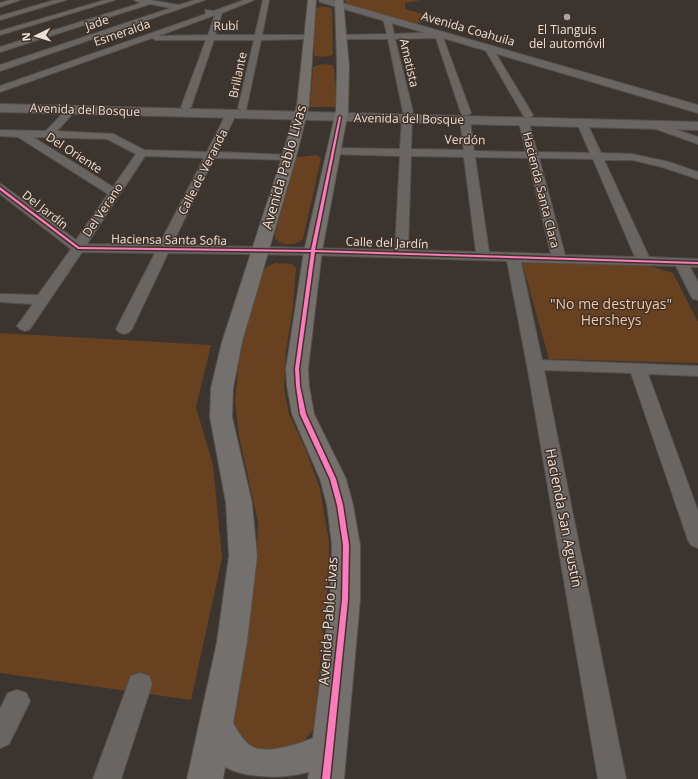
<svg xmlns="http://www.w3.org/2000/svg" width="698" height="779" font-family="'Open Sans',sans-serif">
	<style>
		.green { fill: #684120 }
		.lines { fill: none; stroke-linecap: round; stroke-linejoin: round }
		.minor-casing { stroke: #56504b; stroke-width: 2 }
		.tertiary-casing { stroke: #56504b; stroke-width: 2 }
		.secondary-casing { stroke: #56504b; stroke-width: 2 }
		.minor { fill: #696563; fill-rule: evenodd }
		.tertiary { fill: #696563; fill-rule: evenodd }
		.secondary { fill: #74706d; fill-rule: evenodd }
		.cycleway-casing { stroke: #413329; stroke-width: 3 }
		.cycleway { fill: #fd7abc; fill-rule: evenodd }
		.poi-dot { fill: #ada49e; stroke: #413329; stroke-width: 1.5 }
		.labels { text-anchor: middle; stroke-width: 3; stroke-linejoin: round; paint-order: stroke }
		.far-street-label { font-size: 12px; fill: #eae1da; stroke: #413329 }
		.far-poi-label { font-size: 12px; fill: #eae1da; stroke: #413329 }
		.street-label { font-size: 14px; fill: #eae1da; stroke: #413329 }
		.park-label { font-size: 14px; fill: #f6c6a1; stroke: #413329 }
	</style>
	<rect width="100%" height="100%" fill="#3b342f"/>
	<g class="green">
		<path d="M345,0H421L405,3V9L436,18L413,24L346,5Z"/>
		<path d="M320,7H329L332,10L333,55L323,57L315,56L314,53V11L317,8Z"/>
		<path d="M321,64L332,65L334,67L336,105L335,107H310L313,67Z"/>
		<path d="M316,155L320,157L321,159L303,239C296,246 282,246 275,239V232L295,161L297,157Z"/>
		<path d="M275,263L292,264L296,268L293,307L286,351L284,388L289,414L305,448L320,489L329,541V573L315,719L313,730L305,740L297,747L289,750H253L237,738L232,722L250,611L257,547L258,522L239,436L235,401L239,356L262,273L266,267Z"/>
		<path d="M522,263L646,265L673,273L698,322V363L549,359Z"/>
		<path d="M0,333L211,345L196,407L213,465L222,558L191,700L0,673Z"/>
	</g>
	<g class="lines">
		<defs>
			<g id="minor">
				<path d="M10,0H20L0,7V3Z"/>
				<path d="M55,0H66L0,20V16Z"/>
				<path d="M105,0H115L0,35V31Z"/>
				<path d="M134,0H150L179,5L195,0H205L0,71V65L171,8L150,4L0,52V47L141,3Z"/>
				<path d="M244,0H254L222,13L215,35H255L263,0H269L262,35H309L313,37L309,39L261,40L246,110L243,111L238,108L254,40H214L191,107L186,110L181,107L206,40H156L152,38L0,92V86L206,14L205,10L214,11ZM215,15L208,35L158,36Z"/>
				<path d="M384,17H387L391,19L394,34L441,32L471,113L469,115H463L461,113L436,38L395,39L413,112L408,115L403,112L388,39H340L336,37L340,35L387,34L383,19Z"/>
				<path d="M486,47H492L493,49L533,115L531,117H525L523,115L485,49Z"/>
				<path d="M71,107L76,110L57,131L113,134L144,150L207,152L226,114L231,111L236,114L218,152L293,155L294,157L293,159L289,160L214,158L172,245L395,250L400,156L333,154L328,151L333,148L400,149L402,119L407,116L412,119L411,149L464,150L460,120L465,117L470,120L474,151L526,152L519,122L524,119L529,122L537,152L590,153L577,123L582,120L587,123L601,153L632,154L669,162L698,172V179L662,167L632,160H604L649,257L698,259V267H690L698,282V300L693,299L691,296L676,266L521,262L542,360L698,366V376L648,374L698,511V548L691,545L688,540L631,373L544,370L626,779H598L527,365L507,261L313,255L168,253L132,329L129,332L124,334L119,332L116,329L155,253L82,252L30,329L25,331L20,329L17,326L33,304L0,302V294L38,295L71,249L0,194V184L4,186L76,240L108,194L18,137L0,136V130L46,131L68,108ZM33,137L107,139L136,154L113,187ZM145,156L204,158L159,245L87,244ZM411,156L464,157L476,252L408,250ZM475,157L528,158L551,254L489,252ZM539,158L593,159L635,257L565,255Z"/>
				<path d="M654,122L698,137V144L650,127L649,125Z"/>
				<path d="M140,673L149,676L152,684L121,779H93L128,684L131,676Z"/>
				<path d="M17,690L26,693L30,701L9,744L0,748V709L8,693Z"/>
			</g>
			<g id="tertiary">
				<path d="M319,0H332L698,105V113L320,2Z"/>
				<path d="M0,104L698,122V130L0,112Z"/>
			</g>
			<path id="secondary" d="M308,0H316L309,105L296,157L242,342L233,388L232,417L252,503L257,556L247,642L233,723C238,732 245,744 255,748C271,753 299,744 313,738L330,600L332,545L327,505L320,479L292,414L287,386L286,369L304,251L336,111L337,66L335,0H343L349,66L348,111L322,251L308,369L309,386L314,414L346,479L353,505L360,545V600L344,779H308L309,772C283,779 248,779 225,767L223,779H187L217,642L229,556L226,503L210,417L211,388L222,342L282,157L297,105Z"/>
		</defs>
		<use href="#minor" class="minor-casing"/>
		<use href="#tertiary" class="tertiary-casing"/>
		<use href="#secondary" class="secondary-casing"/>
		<use href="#minor" class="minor"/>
		<use href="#tertiary" class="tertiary"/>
		<use href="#secondary" class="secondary"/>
		<defs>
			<path id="cycleway" d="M340,116L341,117L315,250L698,262V264L315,252L299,369L300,386L306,414L336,479L343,505L349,545L348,600L330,779H322L342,600L343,545L337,505L330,479L300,414L296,386L295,369L311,252L78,249L0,190V187L79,247L311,250L339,117Z"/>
		</defs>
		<use href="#cycleway" class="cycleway-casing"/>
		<use href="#cycleway" class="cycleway"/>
	</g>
	<circle class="poi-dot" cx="567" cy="17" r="4"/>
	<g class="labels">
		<g class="far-street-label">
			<text transform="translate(97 23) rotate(-19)" y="4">Jade</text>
			<text transform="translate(226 26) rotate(-1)" y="4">Rubí</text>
			<text transform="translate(468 29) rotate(16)" y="4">Avenida Coahuila</text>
			<text transform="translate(122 33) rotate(-19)" y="4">Esmeralda</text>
			<text transform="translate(409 63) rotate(77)" y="4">Amatista</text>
			<text transform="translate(238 75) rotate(-78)" y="4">Brillante</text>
			<text transform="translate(85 110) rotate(2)" y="4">Avenida del Bosque</text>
			<text transform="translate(409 119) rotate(1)" y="4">Avenida del Bosque</text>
			<text transform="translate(465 140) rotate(1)" y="4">Verdón</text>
			<text transform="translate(74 153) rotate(33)" y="4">Del Oriente</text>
			<text transform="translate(203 172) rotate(-63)" y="4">Calle de Veranda</text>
			<text transform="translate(541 190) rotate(76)" y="4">Hacienda Santa Clara</text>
			<text transform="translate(45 210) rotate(38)" y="4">Del Jardín</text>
			<text transform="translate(103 210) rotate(-56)" y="4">Del Verano</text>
			<text transform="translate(169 240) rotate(1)" y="4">Haciensa Santa Sofia</text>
			<text transform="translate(387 243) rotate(2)" y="4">Calle del Jardín</text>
		</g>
		<g class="far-poi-label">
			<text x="567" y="34">El Tianguis<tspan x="567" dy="14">del automóvil</tspan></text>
		</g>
		<g class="street-label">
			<text transform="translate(284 167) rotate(-74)" y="5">Avenida Pablo Livas</text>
			<text transform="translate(564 518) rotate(79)" y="5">Hacienda San Agustín</text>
			<text transform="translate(328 621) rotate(-86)" y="5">Avenida Pablo Livas</text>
		</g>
		<g class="park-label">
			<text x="611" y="309">"No me destruyas"<tspan x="611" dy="16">Hersheys</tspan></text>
		</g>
	</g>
	<g transform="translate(36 36) rotate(265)" stroke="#413329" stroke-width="3" paint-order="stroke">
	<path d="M0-3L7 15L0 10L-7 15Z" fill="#eae1da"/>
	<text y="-6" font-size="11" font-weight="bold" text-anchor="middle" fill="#eae1da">N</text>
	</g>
</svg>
